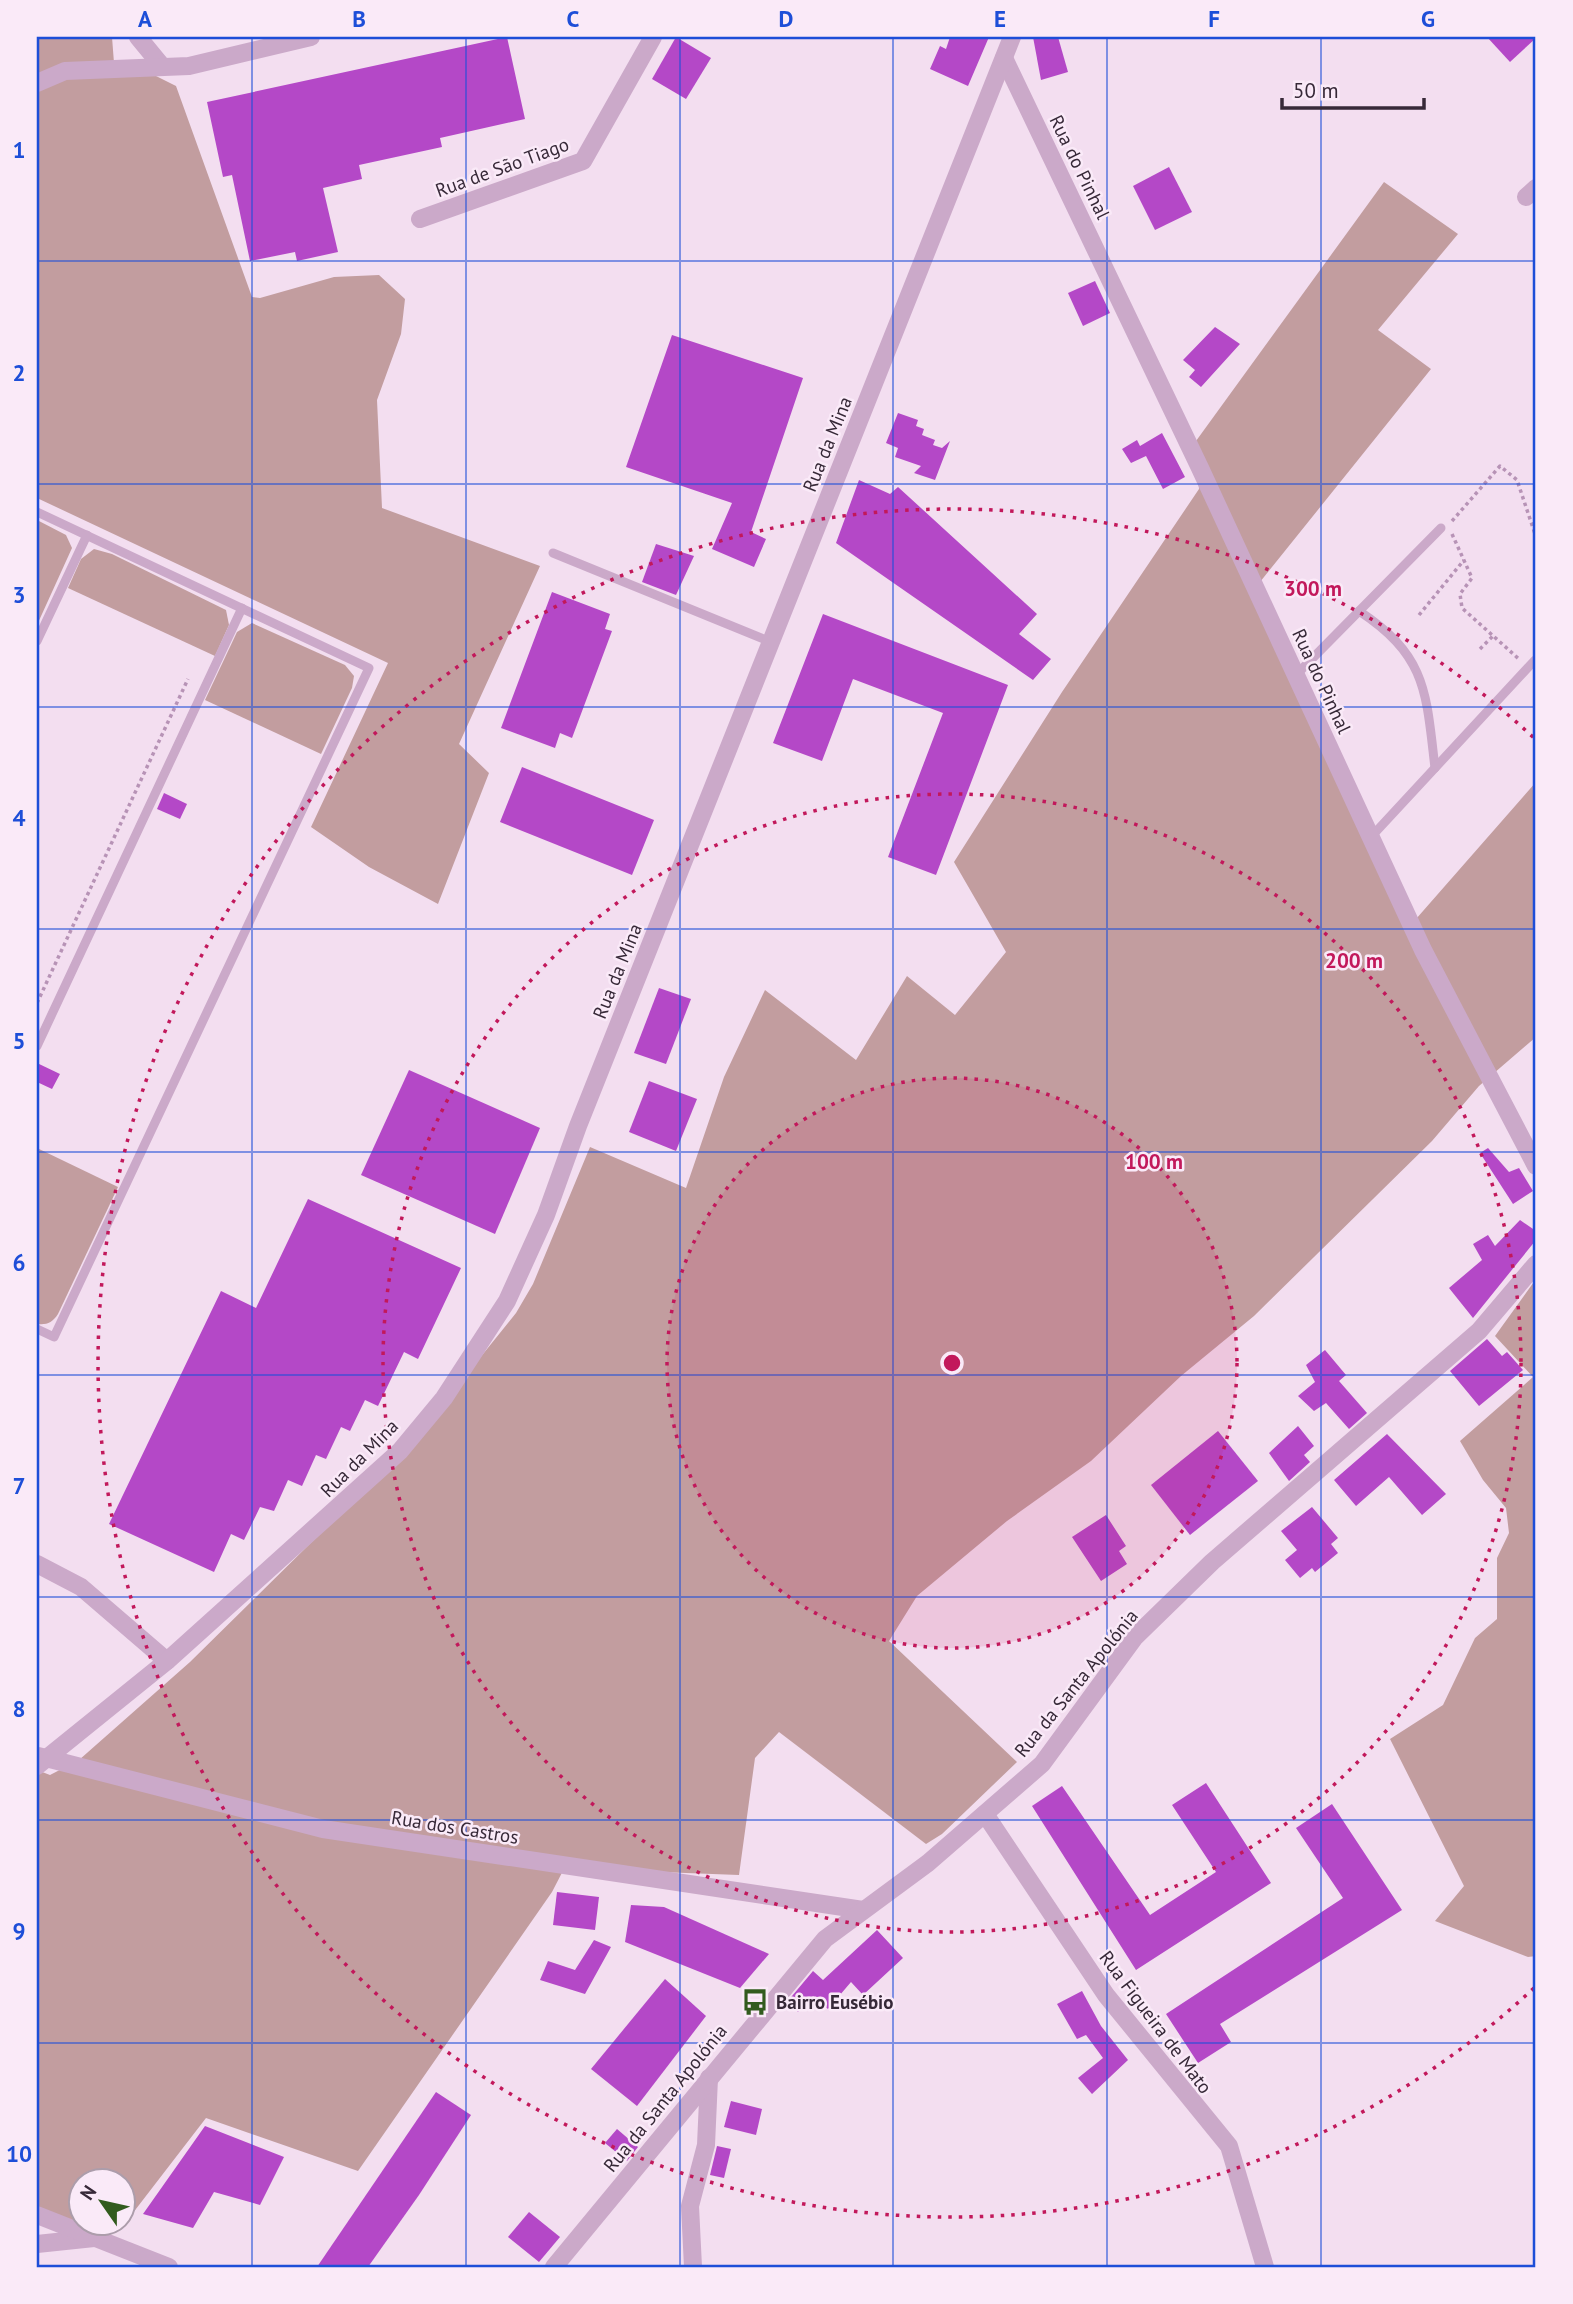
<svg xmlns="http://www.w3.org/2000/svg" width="1573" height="2304" font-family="'PT Sans',sans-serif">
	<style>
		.green { fill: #c29d9f; fill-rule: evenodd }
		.building { fill: #b448c7 }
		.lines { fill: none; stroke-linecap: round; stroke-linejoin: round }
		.path { stroke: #b793b6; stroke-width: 3.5; stroke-dasharray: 3.5 3.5; stroke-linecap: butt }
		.service { stroke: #cba9c9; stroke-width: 9 }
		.minor { stroke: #cba9c9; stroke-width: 18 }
		.tertiary { stroke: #cba9c9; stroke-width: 18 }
		.grid { fill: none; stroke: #1d4ed8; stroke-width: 2; stroke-opacity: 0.55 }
		.ring { fill: none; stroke: #c2185b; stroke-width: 3.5; stroke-dasharray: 3.5 7 }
		.labels { text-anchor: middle; stroke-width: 5; stroke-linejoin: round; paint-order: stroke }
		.street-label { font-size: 19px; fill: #372938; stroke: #faeaf8 }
		.poi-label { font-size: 19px; font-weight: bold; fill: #372938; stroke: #faeaf8; text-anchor: start }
		.centre { fill: #c2185b; stroke: #faeaf8; stroke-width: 3.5 }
		.ring-label { font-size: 21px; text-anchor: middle; font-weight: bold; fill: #c2185b; stroke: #faeaf8; stroke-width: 5; stroke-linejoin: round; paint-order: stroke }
		.neatline { fill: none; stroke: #1d4ed8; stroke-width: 2.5 }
		.grid-label { font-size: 23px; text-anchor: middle; font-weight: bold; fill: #1d4ed8 }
	</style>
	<rect width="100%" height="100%" fill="#f3def0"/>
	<g class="green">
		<path d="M37,37H112L115,76L154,75L176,86L252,297L260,298L334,277L379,275L405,299L401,334L377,400L382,508L540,566L459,744L489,773L438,904L369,867L311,827L388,663L37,498Z"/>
		<path d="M1384,182L1458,234L1378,330L1431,369L1252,592L1416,919L1536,782V1037L1479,1086L1432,1141L1254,1316L1181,1376L1091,1461L1007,1521L917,1596L889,1641L1017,1762L942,1834L926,1844L779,1732L755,1758L739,1875L607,1870L567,1863L552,1892L358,2171L206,2118L119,2231L72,2226L37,2212V1770L50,1775L79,1760L190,1662L408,1447L516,1313L533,1284L590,1147L686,1188L724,1077L765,990L856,1060L907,976L955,1015L1006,952L954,862L1062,692L1199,489L1196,441ZM80,2182H122V2224H80Z"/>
		<path d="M37,520L66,535L72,548L37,625Z"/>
		<path d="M94,549L112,554L226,610L229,625L215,656L68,588L81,559Z"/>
		<path d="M252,623L345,665L354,676L352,688L321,754L205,700L237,632Z"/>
		<path d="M37,1148L118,1187L58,1314C52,1323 47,1325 37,1324Z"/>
		<path d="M1536,1279V1956L1528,1957L1435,1921L1464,1886L1390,1739L1443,1705L1475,1638L1497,1619V1558L1509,1533L1506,1508L1483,1480L1460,1441L1533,1377L1495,1336Z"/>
	</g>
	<g class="building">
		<path d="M507,37L525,119L440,138L442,147L359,165L362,179L323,188L338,252L297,261L295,252L250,261L232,175L223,177L207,102Z"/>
		<path d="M676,37L711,58L686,99L652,79Z"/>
		<path d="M950,37H989L968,86L930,69L940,46L946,49Z"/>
		<path d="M1033,37H1058L1068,72L1041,80Z"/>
		<path d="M1487,37H1536V38L1510,62Z"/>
		<path d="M1169,167L1192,212L1155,230L1133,186Z"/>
		<path d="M1095,281L1110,313L1083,326L1068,293Z"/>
		<path d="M1215,327L1240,344L1201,387L1189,377L1195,370L1183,360Z"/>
		<path d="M672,335L803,378L751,532L766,539L754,567L712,549L732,503L626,467Z"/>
		<path d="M898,413L918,420L916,426L924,429L922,435L935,440L933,445L942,448L950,441L935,480L914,473L921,466L895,457L898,448L886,443Z"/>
		<path d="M1162,433L1185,477L1163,489L1146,456L1131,463L1122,449L1137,440L1140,446Z"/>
		<path d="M859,480L890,494L898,487L1037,614L1019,634L1051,659L1033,680L836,543Z"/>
		<path d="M656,544L694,556L676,595L642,582Z"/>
		<path d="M552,592L610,614L605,629L612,631L572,738L560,733L555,748L501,728Z"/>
		<path d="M823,614L1008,685L936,875L888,857L943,713L853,679L822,761L773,743Z"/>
		<path d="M522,767L654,820L632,875L500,822Z"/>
		<path d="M164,793L187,804L180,819L157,809Z"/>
		<path d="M659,988L691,999L666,1064L634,1053Z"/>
		<path d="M37,1063L60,1074L52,1089L37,1082Z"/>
		<path d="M409,1070L540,1128L495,1234L361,1175Z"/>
		<path d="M649,1081L697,1099L676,1151L629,1132Z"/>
		<path d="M1488,1148L1509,1172L1519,1168L1533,1191L1513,1204L1480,1153Z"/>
		<path d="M308,1199L461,1268L418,1359L404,1352L378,1406L365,1400L350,1431L341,1427L326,1459L316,1455L302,1486L288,1480L274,1511L260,1507L244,1540L231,1534L214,1572L109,1524L221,1291L256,1308Z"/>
		<path d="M1520,1220L1536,1231V1240L1473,1318L1449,1288L1482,1260L1473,1244L1488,1235L1495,1246Z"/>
		<path d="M1487,1339L1502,1356L1507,1352L1523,1370L1479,1406L1450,1371Z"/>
		<path d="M1325,1350L1346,1375L1339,1381L1367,1413L1349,1429L1326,1403L1314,1411L1298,1396L1315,1382L1306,1365Z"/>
		<path d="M1298,1426L1314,1446L1304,1455L1310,1462L1289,1481L1269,1453Z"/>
		<path d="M1218,1431L1258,1481L1190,1535L1151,1485Z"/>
		<path d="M1387,1434L1446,1494L1422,1515L1389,1477L1356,1506L1334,1480Z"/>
		<path d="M1312,1507L1338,1538L1331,1544L1338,1553L1315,1572L1312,1568L1300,1578L1285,1560L1297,1550L1281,1531Z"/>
		<path d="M1106,1515L1126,1546L1119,1551L1127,1564L1101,1581L1072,1537Z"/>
		<path d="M1206,1783L1271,1883L1136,1970L1032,1806L1062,1786L1150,1915L1216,1872L1172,1805Z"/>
		<path d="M1332,1804L1402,1910L1220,2024L1231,2042L1198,2063L1166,2014L1343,1898L1296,1828Z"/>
		<path d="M557,1892L599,1897L595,1930L553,1925Z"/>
		<path d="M631,1905L664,1907L769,1954L740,1988L625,1942Z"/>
		<path d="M877,1930L903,1958L863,1995L851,1982L828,2009L813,1996L798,2012L787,2002L813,1971L823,1980Z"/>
		<path d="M594,1940L611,1947L585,1994L540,1980L548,1961L575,1970Z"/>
		<path d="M665,1979L706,2016L637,2106L591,2069Z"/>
		<path d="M1082,1991L1101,2026L1128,2060L1092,2094L1078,2078L1103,2058L1086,2035L1077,2039L1057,2004Z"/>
		<path d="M436,2092L471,2115L419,2195L368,2267H317Z"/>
		<path d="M731,2101L762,2109L756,2135L724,2127Z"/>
		<path d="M205,2126L284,2157L260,2205L214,2192L193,2228L143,2214Z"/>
		<path d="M617,2129L638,2147L627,2161L605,2143Z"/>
		<path d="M717,2146L731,2149L724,2178L710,2175Z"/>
		<path d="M529,2212L560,2237L539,2262L508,2237Z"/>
	</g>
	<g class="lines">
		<g class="path">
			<path d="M1452,521L1500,466L1517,480L1536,537"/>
			<path d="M1452,534L1472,578L1460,594L1462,608L1520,660"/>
			<path d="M1419,615L1464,560"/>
			<path d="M1480,649L1493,636"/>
			<path d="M37,1003L188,679"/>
		</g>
		<g class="service">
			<path d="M37,512L369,668L54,1337L37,1329"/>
			<path d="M553,553L771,642"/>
			<path d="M1359,611C1427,656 1426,692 1435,768"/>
			<path d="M37,641L87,535"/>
			<path d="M1296,675L1441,528"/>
			<path d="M1371,837L1535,660"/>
			<path d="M37,1046L242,608"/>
		</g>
		<g class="minor">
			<path d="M138,37L161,65"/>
			<path d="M1004,58L1200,468L1423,950L1536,1166"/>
			<path d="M37,83L65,71L189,66L311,37"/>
			<path d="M1526,197L1536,188"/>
			<path d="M420,219L583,161L653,37"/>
			<path d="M37,1564L81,1587L167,1661"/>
			<path d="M38,1756L323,1829L863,1910"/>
			<path d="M37,1766L167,1661L400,1451L444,1398L507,1301L546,1215L578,1126L1012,37"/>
			<path d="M985,1814L1106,1995L1229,2146L1265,2267"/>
			<path d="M37,2244L94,2238"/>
			<path d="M693,2267L690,2206L706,2145L709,2078"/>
		</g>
		<g class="tertiary">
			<path d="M37,2215L169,2267"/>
			<path d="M554,2267L825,1939L928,1863L1042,1764L1135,1637L1212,1562L1479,1331L1536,1264"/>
		</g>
	</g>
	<path class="grid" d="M252,37V2267M466,37V2267M680,37V2267M893,37V2267M1107,37V2267M1321,37V2267M37,261H1536M37,484H1536M37,707H1536M37,929H1536M37,1152H1536M37,1375H1536M37,1597H1536M37,1820H1536M37,2043H1536"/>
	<circle cx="952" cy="1363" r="285" fill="#c2185b" fill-opacity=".12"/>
	<g class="ring">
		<circle cx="952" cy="1363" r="285"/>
		<circle cx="952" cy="1363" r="569"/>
		<path d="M1534 1988A854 854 0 1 1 1534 738"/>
	</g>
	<defs>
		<symbol id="bus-bare" viewBox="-9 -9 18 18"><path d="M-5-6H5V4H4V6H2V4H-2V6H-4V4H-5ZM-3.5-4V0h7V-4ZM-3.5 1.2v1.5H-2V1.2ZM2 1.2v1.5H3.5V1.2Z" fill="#325b1e" stroke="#faeaf8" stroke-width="2.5" paint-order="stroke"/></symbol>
	</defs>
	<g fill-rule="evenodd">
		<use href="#bus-bare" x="736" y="1983" width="38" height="38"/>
	</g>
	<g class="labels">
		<g class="street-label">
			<text transform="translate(502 167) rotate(-20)" y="7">Rua de São Tiago</text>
			<text transform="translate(1080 167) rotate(64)" y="7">Rua do Pinhal</text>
			<text transform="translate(827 444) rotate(-68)" y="7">Rua da Mina</text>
			<text transform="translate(1322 681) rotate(65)" y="7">Rua do Pinhal</text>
			<text transform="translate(617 971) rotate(-68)" y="7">Rua da Mina</text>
			<text transform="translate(359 1458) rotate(-45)" y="7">Rua da Mina</text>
			<text transform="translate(1076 1683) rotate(-51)" y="7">Rua da Santa Apolónia</text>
			<text transform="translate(455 1827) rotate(9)" y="7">Rua dos Castros</text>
			<text transform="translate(1156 2022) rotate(53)" y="7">Rua Figueira de Mato</text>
			<text transform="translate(665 2098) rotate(-51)" y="7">Rua da Santa Apolónia</text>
		</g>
		<g class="poi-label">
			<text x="776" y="2009">Bairro Eusébio</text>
		</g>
	</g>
	<circle cx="952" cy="1363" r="10" class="centre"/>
	<g class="ring-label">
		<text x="1313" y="596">300 m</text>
		<text x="1354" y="968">200 m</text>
		<text x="1154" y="1169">100 m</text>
	</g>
	<rect width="1573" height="2304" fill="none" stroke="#faeaf8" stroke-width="77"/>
	<g transform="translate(102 2202) rotate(304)"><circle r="33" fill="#faeaf8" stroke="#ac9dab" stroke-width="2"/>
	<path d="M0-5L12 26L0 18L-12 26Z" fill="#325b1e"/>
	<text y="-10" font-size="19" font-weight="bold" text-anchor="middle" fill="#372938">N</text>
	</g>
	<path d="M1282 98v10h142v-10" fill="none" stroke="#372938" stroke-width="3.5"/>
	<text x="1293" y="98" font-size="21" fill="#372938" stroke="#faeaf8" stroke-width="5" paint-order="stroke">50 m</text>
	<rect x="38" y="38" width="1496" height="2228" class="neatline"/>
	<g class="grid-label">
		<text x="145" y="27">A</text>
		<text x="359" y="27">B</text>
		<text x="573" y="27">C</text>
		<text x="786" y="27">D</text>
		<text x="1000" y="27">E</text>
		<text x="1214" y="27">F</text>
		<text x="1428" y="27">G</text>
		<text x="19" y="158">1</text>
		<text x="19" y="381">2</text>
		<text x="19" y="603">3</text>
		<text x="19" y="826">4</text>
		<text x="19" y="1049">5</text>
		<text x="19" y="1271">6</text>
		<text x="19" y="1494">7</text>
		<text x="19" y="1717">8</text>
		<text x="19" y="1939">9</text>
		<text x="19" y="2162">10</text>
	</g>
</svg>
